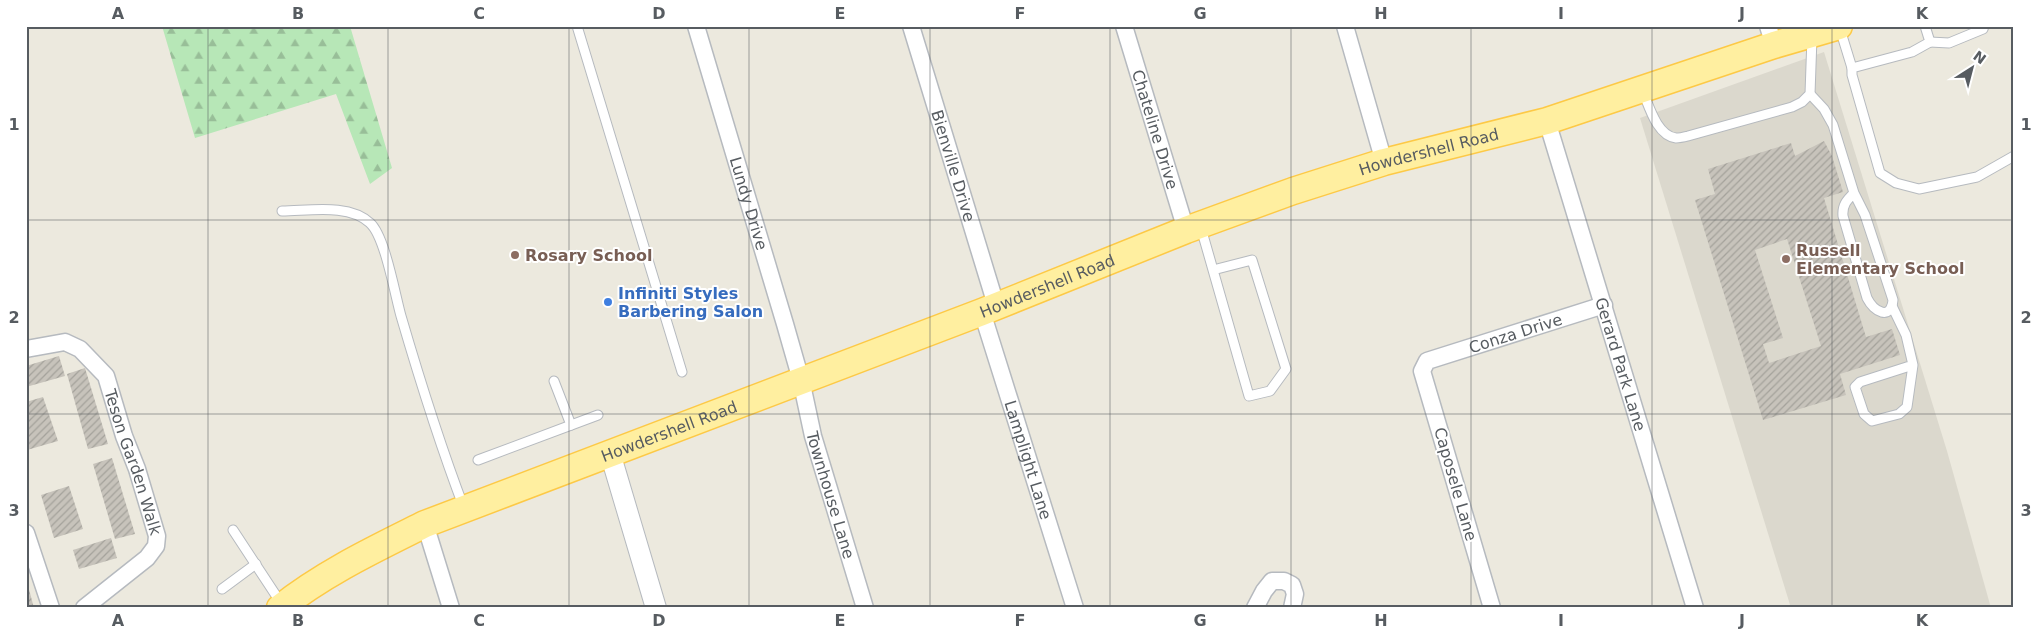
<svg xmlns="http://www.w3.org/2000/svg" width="2040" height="634" font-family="'DejaVu Sans',sans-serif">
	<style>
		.education { fill: #dbd8cd }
		.forest { fill: url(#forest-firs) }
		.building { fill: url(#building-hatch); fill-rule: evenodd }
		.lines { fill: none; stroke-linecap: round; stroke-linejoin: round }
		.service-casing { stroke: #b6babf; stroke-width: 11 }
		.minor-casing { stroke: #b6babf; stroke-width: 19 }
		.tertiary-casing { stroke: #b6babf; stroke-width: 22 }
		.primary-casing { stroke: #fdc946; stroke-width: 29 }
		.service { stroke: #fff; stroke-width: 9 }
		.minor { stroke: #fff; stroke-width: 16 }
		.tertiary { stroke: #fff; stroke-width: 20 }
		.primary { stroke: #ffefa0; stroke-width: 26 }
		.grid { fill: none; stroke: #575c61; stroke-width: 1; stroke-opacity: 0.55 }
		.education-dot { fill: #8d6e63; stroke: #fff; stroke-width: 2 }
		.shop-dot { fill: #3f7fe0; stroke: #fff; stroke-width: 2 }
		.labels { text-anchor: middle; stroke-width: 4; stroke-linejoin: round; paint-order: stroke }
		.street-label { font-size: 16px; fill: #575c61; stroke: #fff }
		.education-label { font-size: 16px; font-weight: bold; fill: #785e54; stroke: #fff; text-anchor: start }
		.shop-label { font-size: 16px; font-weight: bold; fill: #366cbe; stroke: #fff; text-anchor: start }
		.neatline { fill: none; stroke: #575c61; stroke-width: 2 }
		.grid-label { font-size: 16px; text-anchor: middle; font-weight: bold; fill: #575c61 }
	</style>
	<defs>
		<pattern id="forest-firs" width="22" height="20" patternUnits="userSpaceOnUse" patternTransform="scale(1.25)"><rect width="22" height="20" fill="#b7e7b7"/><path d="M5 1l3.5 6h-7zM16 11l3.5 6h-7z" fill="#98be98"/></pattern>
		<pattern id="building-hatch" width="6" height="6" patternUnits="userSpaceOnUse" patternTransform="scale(1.25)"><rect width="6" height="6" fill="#c7c3bb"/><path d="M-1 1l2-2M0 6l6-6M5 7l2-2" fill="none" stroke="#a4a29b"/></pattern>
	</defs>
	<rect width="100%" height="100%" fill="#ece9de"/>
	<path class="education" d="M1824,52L1947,451L1991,608H1791L1640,118Z"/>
	<path class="forest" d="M162,26H350L392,168L370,184L336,94L195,138Z"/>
	<g class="building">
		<path d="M1824,141L1832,156L1843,192L1824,198L1866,337L1892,329L1900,355L1840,374L1846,395L1763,420L1695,200L1715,194L1708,169L1791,143L1795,156ZM1787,239L1821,346L1769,363L1763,344L1783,338L1755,250Z"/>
		<path d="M59,356L65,376L26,387V366Z"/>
		<path d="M85,368L108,444L88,449L67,374Z"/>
		<path d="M43,397L58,441L27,450L26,402Z"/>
		<path d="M112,458L135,534L115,539L93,464Z"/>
		<path d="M69,486L83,529L54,538L41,495Z"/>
		<path d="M111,538L117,558L79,569L73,550Z"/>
		<path d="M27,582L34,608H26Z"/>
	</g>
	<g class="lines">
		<defs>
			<g id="service">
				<path d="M577,26L682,372"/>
				<path d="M1925,26L1930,42L1912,52L1852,68V75L1880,173L1896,183L1919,189L1977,177L2014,156"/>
				<path d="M1840,29L1852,68"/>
				<path d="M1930,42L1949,43L1983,29L1984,26"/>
				<path d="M1643,92C1649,106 1657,136 1676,138C1680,138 1684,137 1688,136L1792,107L1802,102L1810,94L1812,37"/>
				<path d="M1810,94L1824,109L1833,125L1854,193L1865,215L1893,300C1891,321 1874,312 1867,298L1843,216C1842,205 1847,200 1854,193"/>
				<path d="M282,211C308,211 349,203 370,223C385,236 395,295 401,316C420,381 440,445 464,508"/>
				<path d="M1201,228L1249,396L1270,391L1286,369L1252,260L1213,270"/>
				<path d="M1892,306L1906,335L1913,365L1907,407L1899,414L1872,421L1864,414L1855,387L1860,382L1913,365"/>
				<path d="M554,381L571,425"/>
				<path d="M478,460L598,415"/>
				<path d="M233,530L281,603"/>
				<path d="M222,589L256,564"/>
			</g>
			<g id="minor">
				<path id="s1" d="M696,26L785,324L801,380L813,436L865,608"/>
				<path id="s2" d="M911,26L996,305"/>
				<path id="s3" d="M1124,26L1186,230"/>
				<path d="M1345,26L1384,162"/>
				<path d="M1768,26L1774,45"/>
				<path id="s4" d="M1547,121L1695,608"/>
				<path id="s5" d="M982,312L1075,608"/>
				<path id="s6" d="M26,349L65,342L80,349L106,376L124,436L137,469L157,536L156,546L147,558L84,608"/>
				<path d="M425,524L451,608"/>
				<path d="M26,533L51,608"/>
				<path d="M1255,608L1264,591L1272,581H1284L1292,585L1295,594L1292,608"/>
				<path id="s7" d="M1492,608L1422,371L1427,361L1604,305"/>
			</g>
			<path id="tertiary" d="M610,453L656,608"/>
			<g id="primary">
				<path id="s8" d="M280,608C324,573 375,549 425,524L982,312L1186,230L1293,191L1384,162L1547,121L1774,45L1839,26"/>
			</g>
		</defs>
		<use href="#service" class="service-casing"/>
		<use href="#minor" class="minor-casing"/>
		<use href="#tertiary" class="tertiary-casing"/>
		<use href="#primary" class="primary-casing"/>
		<use href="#service" class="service"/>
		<use href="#minor" class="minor"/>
		<use href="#tertiary" class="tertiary"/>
		<use href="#primary" class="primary"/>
	</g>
	<path class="grid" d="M208,26V608M388,26V608M569,26V608M749,26V608M930,26V608M1110,26V608M1291,26V608M1471,26V608M1652,26V608M1832,26V608M26,220H2014M26,414H2014"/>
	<g class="education-dot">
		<circle cx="515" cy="255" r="5"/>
		<circle cx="1786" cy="259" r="5"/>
	</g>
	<circle class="shop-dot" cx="608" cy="302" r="5"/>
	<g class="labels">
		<g class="street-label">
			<text dy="6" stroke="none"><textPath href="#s3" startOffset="108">Chateline Drive</textPath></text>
			<text dy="6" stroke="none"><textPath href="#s8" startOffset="1239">Howdershell Road</textPath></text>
			<text dy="6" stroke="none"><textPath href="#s2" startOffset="146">Bienville Drive</textPath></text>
			<text dy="6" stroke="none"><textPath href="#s1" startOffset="185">Lundy Drive</textPath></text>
			<text dy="6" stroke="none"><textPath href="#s8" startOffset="834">Howdershell Road</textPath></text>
			<text dy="6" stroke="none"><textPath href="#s7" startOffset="351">Conza Drive</textPath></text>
			<text dy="6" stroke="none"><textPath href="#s4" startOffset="254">Gerard Park Lane</textPath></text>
			<text dy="6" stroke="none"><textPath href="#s8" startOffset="429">Howdershell Road</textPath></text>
			<text dy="6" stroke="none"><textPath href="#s5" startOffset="155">Lamplight Lane</textPath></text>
			<text dy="6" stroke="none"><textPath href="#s6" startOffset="184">Teson Garden Walk</textPath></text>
			<text transform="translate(1456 484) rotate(74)" y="6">Caposele Lane</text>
			<text dy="6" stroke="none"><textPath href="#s1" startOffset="488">Townhouse Lane</textPath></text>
		</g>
		<g class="education-label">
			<text x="1796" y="256">Russell<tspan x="1796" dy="18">Elementary School</tspan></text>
			<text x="525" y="261">Rosary School</text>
		</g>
		<g class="shop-label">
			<text x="618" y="299">Infiniti Styles<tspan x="618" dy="18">Barbering Salon</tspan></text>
		</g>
	</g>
	<rect width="2040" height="634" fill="none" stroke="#ffffff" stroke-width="55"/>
	<g transform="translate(1972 68) rotate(36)" stroke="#ffffff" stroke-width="4" paint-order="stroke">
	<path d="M0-4L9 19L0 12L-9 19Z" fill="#575c61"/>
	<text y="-8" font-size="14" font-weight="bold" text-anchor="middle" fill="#575c61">N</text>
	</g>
	<rect x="28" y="28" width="1984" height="578" class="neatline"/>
	<g class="grid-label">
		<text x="118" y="19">A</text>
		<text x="298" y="19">B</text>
		<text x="479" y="19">C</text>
		<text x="659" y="19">D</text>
		<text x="840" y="19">E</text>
		<text x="1020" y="19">F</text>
		<text x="1200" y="19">G</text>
		<text x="1381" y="19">H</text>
		<text x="1561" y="19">I</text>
		<text x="1742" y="19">J</text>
		<text x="1922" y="19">K</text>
		<text x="14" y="130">1</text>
		<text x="2026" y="130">1</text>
		<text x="14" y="323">2</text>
		<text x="2026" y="323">2</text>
		<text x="14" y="516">3</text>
		<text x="2026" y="516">3</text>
		<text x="118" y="626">A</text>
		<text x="298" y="626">B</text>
		<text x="479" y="626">C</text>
		<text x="659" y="626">D</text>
		<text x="840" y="626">E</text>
		<text x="1020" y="626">F</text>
		<text x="1200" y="626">G</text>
		<text x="1381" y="626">H</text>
		<text x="1561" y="626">I</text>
		<text x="1742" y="626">J</text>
		<text x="1922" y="626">K</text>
	</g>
</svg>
